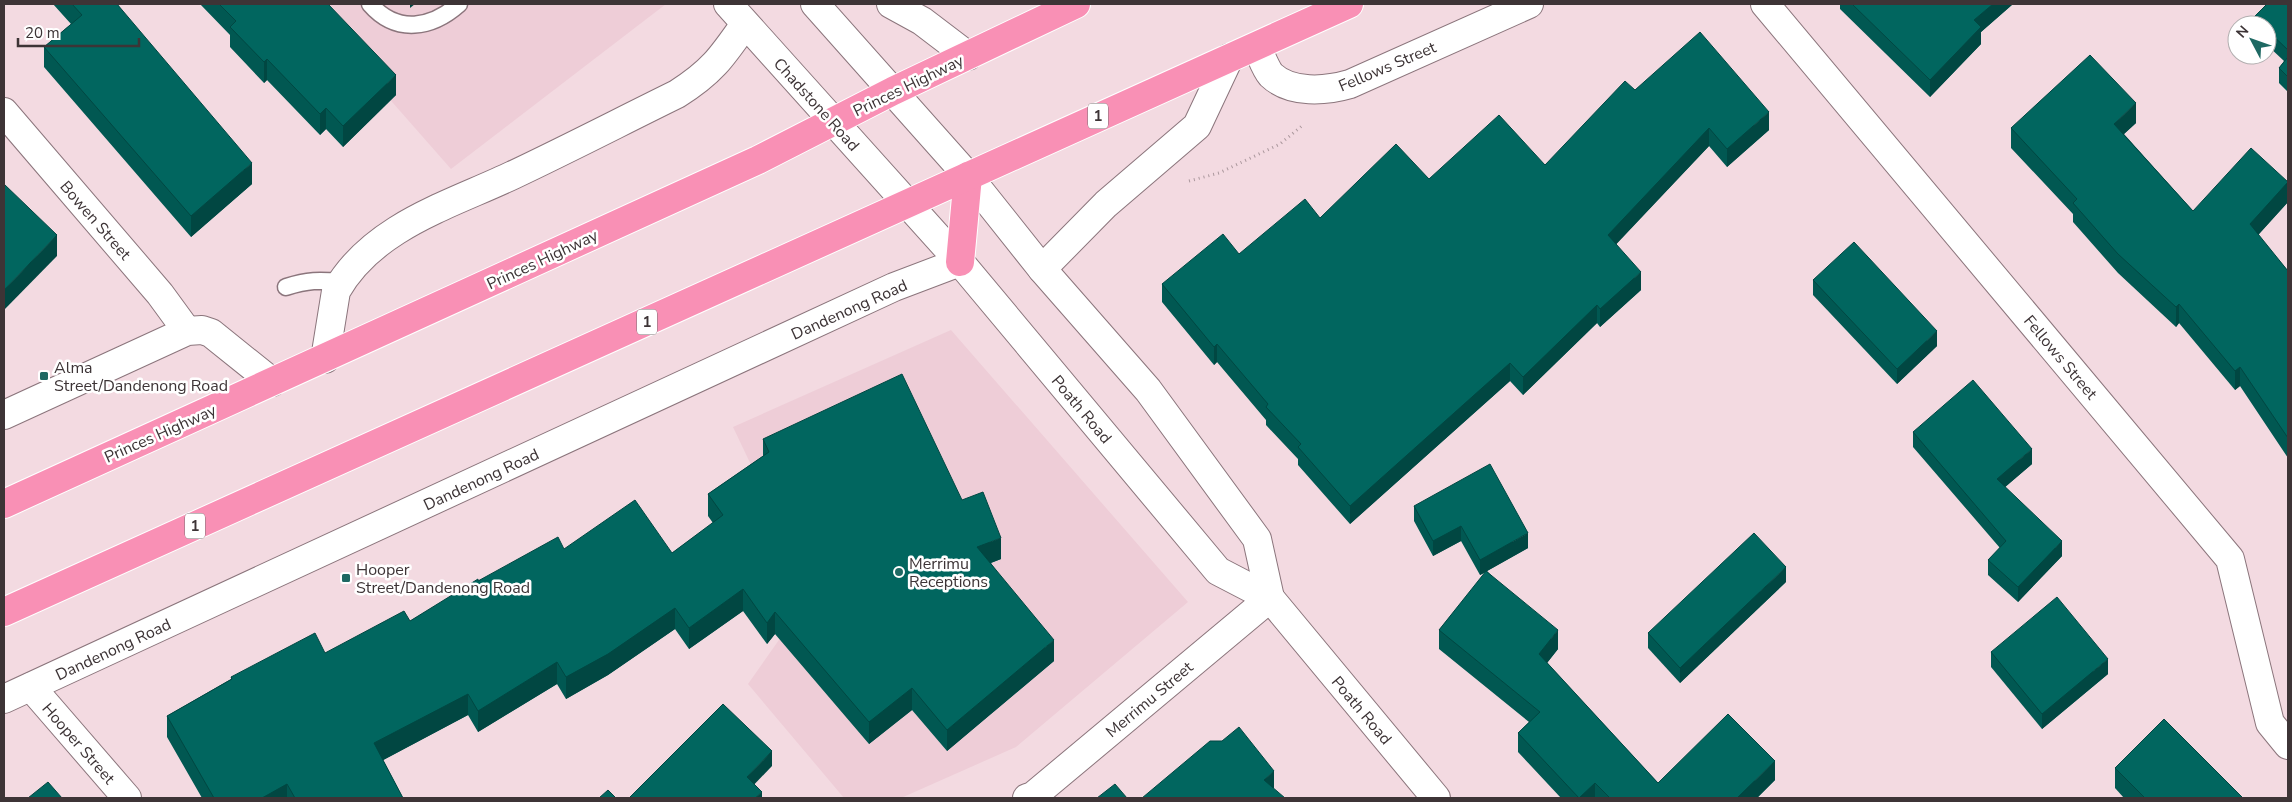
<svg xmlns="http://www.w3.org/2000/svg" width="2292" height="802" font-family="'Nunito Sans',sans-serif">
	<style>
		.built { fill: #eecdd7 }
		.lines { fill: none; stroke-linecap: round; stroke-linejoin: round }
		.lane-casing { stroke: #8b757c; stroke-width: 19 }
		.street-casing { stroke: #8b757c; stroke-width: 30 }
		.secondary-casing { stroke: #8b757c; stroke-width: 30 }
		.highway-casing { stroke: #fff; stroke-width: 30 }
		.path { stroke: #ab989d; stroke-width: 3; stroke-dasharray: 1 4; stroke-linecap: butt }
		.lane { stroke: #fff; stroke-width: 16 }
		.street { stroke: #fff; stroke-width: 28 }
		.secondary { stroke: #fff; stroke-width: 28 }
		.highway { stroke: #f990b5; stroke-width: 28 }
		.wall { fill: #015852 }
		.shaded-wall { fill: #014742 }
		.building { fill: #01665f; stroke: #014742 }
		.poi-dot { fill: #1e6963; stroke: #fff; stroke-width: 2 }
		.labels { text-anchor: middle; stroke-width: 5; stroke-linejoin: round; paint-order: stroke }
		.shield { fill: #fff; stroke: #777172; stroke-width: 1 }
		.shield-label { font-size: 15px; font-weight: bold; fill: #3d3436 }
		.street-label { font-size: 16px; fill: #3d3436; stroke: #fff }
		.poi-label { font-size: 16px; fill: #3d3436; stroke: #fff; text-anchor: start }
	</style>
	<rect width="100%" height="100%" fill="#f3dae1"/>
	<g class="built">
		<path d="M306,4H666L451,169Z"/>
		<path d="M951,330L1188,602L1016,747L901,798H844L748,684L812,593L733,427Z"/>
	</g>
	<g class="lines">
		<defs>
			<g id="lane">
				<path d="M370,4C397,35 432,28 459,4"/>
				<path d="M286,287C308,280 319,280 341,282"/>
			</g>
			<g id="street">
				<path d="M1765,4L2230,559L2270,723L2288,745"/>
				<path d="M1257,47C1261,55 1265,68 1271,75C1291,94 1326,91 1350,84L1529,4"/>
				<path d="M4,112L160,294L187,331"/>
				<path d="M4,415L187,331L202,330L211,333L272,382"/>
				<path d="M31,687L127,798"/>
				<path d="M4,699L894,287L960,262"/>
				<path d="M1027,798L1033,796L1270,598"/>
			</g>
			<g id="secondary">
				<path d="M728,4L960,262L1218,571L1270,598L1436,798"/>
				<path d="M815,4L968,176L1042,269L1148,390L1257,539L1270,598"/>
				<path d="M891,4L922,21L968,56"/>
				<path d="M1042,269L1106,204L1197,126L1229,58"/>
				<path d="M325,359L336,291C373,226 450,205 513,175C568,149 622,121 677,94C712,72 722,57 745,24"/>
			</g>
			<g id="highway">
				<path d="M960,262L968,176"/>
				<path d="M4,504L758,160L893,91L1076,4"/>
				<path d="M4,612L1349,4"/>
			</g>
		</defs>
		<use href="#lane" class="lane-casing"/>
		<use href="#street" class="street-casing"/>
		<use href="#secondary" class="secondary-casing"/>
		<use href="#highway" class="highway-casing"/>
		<path class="path" d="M1189,181L1219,173L1280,144L1303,125"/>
		<use href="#lane" class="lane"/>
		<use href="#street" class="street"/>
		<use href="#secondary" class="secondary"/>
		<use href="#highway" class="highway"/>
	</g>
	<g class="wall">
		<path d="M53,4H117L252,184L191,237L44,67V47L71,24Z"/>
		<path d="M200,4H328L396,95L343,147L326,129L320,135L267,80L264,83L230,47V35Z"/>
		<path d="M1840,4H2013L1981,32V44L1930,97L1840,9Z"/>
		<path d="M2288,4V92L2279,83V68L2284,61L2267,45V25H2252V19Z"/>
		<path d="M1635,90L1769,130L1727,167L1709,146L1616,244L1641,290L1600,327L1597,323L1523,395L1510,381L1350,524L1298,465V459L1266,425V420L1217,362L1214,365L1162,302V284L1239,254L1320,218L1429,179L1545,165Z"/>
		<path d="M2136,123L2124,134L2193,211L2288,182V202L2258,235L2288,271V458L2240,386L2235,390L2179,323L2176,327L2118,273L2073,222V214L2011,148V128Z"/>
		<path d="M1813,280L1937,346L1897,384L1813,295Z"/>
		<path d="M1913,432L2032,464L2005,487L2062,556L2018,602L1988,575V560L2000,548L1913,447Z"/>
		<path d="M763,439L962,500L1001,559L991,563L1054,661L947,751L912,710L869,744L775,634L767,644L743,611L689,649L675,629L608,675L566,699L557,684L478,732L468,715L383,760L403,798H202L167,737V716L231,679V677L325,653L410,621L478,581L564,549L672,553L713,523L708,516V494L763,456Z"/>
		<path d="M1414,506L1528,548L1487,571L1558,649L1547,663L1658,783L1775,780L1757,798H1561L1518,752V733L1529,722L1439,649V630L1486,572L1480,575L1461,541L1433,556L1414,521Z"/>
		<path d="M1786,582L1680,683L1648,648V633Z"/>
		<path d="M1991,652L2108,674L2042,729L1991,667Z"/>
		<path d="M2115,768L2243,798H2124L2115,788Z"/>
	</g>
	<g class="shaded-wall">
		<path d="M410,4H415L410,8Z"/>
		<path d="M1993,4H2013L1981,32V44L1930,97V80L1974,20Z"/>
		<path d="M267,59V80L264,83V62Z"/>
		<path d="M396,75V95L343,147V126Z"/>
		<path d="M2136,103V123L2114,143V124Z"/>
		<path d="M326,108V129L320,135V114Z"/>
		<path d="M1769,112V130L1727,167V149Z"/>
		<path d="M1709,128V146L1608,253V235Z"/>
		<path d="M252,163V184L191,237V216Z"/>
		<path d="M2288,182V202L2250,244V224Z"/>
		<path d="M57,235V256L4,310V290Z"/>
		<path d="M1641,272V290L1600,327V309Z"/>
		<path d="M2179,304V323L2176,327V307Z"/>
		<path d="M1597,305V323L1523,395V377Z"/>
		<path d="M1937,331V346L1897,384V369Z"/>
		<path d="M1217,344V362L1214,365V347Z"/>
		<path d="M1510,363V381L1350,524V506Z"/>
		<path d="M2240,367V386L2235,390V371Z"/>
		<path d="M2032,449V464L1997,494V479Z"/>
		<path d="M1461,526V541L1433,556V541Z"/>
		<path d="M1528,533V548L1480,575V560Z"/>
		<path d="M1001,538V559L977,568V547Z"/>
		<path d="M2062,541V556L2018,602V587Z"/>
		<path d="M1786,567V582L1680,683V668Z"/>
		<path d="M743,589V611L689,649V628Z"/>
		<path d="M675,608V629L608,675L566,699V677Z"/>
		<path d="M775,612V634L767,644V623Z"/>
		<path d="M1558,630V649L1539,673V654Z"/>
		<path d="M1054,640V661L947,751V730Z"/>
		<path d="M2108,659V674L2042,729V714Z"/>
		<path d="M557,662V684L478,732V711Z"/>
		<path d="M912,688V710L869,744V722Z"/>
		<path d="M468,694V715L374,765V743Z"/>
		<path d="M772,751V766L747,792V777Z"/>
		<path d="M1775,761V780L1757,798H1737Z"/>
		<path d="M1274,771V788L1264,796V780Z"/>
		<path d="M1595,783V798H1579Z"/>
		<path d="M287,784V798H262Z"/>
		<path d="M762,792V798H755Z"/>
	</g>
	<g class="building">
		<path d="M72,4H117L252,163L191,216L44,47L82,15Z"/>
		<path d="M219,4H328L396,75L343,126L326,108L320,114L267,59L264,62L230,27L236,21Z"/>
		<path d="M1852,4H1993L1974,20L1981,27L1930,80Z"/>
		<path d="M2267,4H2288V50L2267,30V25H2257L2252,19Z"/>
		<path d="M1700,32L1769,112L1727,149L1709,128L1608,235L1641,272L1600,309L1597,305L1523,377L1510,363L1350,506L1298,447L1301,444L1266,407L1268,404L1217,344L1214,347L1162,284L1223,234L1239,254L1305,199L1320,218L1396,144L1429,179L1499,115L1545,165L1625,81L1635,90Z"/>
		<path d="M2090,55L2136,103L2114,124L2193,211L2251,148L2288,182L2250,224L2288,271V438L2240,367L2235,371L2179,304L2176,307L2118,254L2073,203L2077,199L2011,128Z"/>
		<path d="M2288,57V77L2279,68Z"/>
		<path d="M4,184L57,235L4,290Z"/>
		<path d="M1854,242L1937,331L1897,369L1813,280Z"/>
		<path d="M902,374L962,500L983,492L1001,538L977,547L1054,640L947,730L912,688L869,722L775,612L767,623L743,589L689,628L675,608L608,654L566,677L557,662L478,711L468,694L374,743L403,798H295L287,784L262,798H214L167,716L232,679L231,677L315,633L325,653L404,611L410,621L478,579V581L558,537L564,549L635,500L672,553L723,515L708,494L769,452L763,439Z"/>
		<path d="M1973,380L2032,449L1997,479L2062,541L2018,587L1988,560L2006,541L1913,432Z"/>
		<path d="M1490,464L1528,533L1480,560L1461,526L1433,541L1414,506Z"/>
		<path d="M1754,533L1786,567L1680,668L1648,633Z"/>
		<path d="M1486,571L1558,630L1539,654L1658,783L1728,714L1775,761L1737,798H1610L1595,783L1579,798L1518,733L1540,712L1439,630Z"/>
		<path d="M2057,597L2108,659L2042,714L1991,652Z"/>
		<path d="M723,704L772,751L747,777L762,792L755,798H629Z"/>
		<path d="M2164,719L2243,798H2145L2115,768Z"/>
		<path d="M1239,727L1274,771L1264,780L1285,798H1142L1210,741H1222Z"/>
		<path d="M48,782L62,798H28Z"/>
		<path d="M1115,784L1127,798H1097Z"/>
		<path d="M608,790L616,798H599Z"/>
	</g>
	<g class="poi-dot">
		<rect x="39" y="371" width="10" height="10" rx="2.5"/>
		<circle cx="899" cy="572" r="5"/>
		<rect x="341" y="573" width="10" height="10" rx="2.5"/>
	</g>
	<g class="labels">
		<g class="shield">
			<rect x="1088" y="103.5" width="20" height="25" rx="4"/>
			<rect x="637" y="309.5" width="20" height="25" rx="4"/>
			<rect x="185" y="513.5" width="20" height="25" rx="4"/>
		</g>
		<g class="shield-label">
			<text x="1098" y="121">1</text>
			<text x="647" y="327">1</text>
			<text x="195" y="531">1</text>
		</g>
		<g class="street-label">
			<text transform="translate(1387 66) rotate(-23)" y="6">Fellows Street</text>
			<text transform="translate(908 85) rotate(-26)" y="6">Princes Highway</text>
			<text transform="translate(817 104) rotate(48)" y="6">Chadstone Road</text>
			<text transform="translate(96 220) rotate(49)" y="6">Bowen Street</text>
			<text transform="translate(542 259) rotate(-25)" y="6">Princes Highway</text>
			<text transform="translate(849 309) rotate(-24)" y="6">Dandenong Road</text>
			<text transform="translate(2061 357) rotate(50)" y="6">Fellows Street</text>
			<text transform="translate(1082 409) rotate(50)" y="6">Poath Road</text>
			<text transform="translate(160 433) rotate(-24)" y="6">Princes Highway</text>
			<text transform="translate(481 479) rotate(-25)" y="6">Dandenong Road</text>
			<text transform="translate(113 649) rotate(-25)" y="6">Dandenong Road</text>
			<text transform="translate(1149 699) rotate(-40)" y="6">Merrimu Street</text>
			<text transform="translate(1362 710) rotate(50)" y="6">Poath Road</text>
			<text transform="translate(79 743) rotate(49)" y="6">Hooper Street</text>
		</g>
		<g class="poi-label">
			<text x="54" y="373">Alma<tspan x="54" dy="18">Street/Dandenong Road</tspan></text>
			<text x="909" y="569">Merrimu<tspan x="909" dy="18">Receptions</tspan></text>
			<text x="356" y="575">Hooper<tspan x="356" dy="18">Street/Dandenong Road</tspan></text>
		</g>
	</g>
	<rect width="2292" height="802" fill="none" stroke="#3d3436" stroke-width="10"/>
	<g transform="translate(2252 40) rotate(311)"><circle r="24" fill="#ffffff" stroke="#b1aeaf"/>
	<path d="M0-4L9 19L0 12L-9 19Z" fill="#1e6963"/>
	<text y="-8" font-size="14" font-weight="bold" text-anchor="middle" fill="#3d3436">N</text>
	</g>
	<path d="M18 38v8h121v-8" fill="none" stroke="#3d3436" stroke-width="2.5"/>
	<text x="25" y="38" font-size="15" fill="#3d3436" stroke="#ffffff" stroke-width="4" paint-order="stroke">20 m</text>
</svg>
